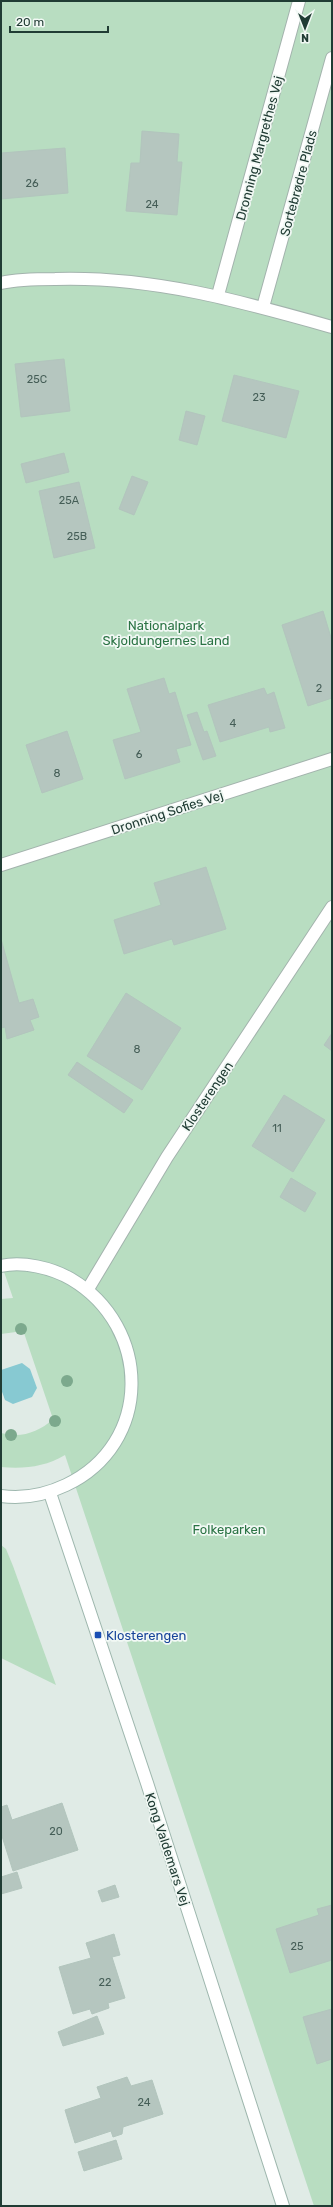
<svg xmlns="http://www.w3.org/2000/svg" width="333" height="2207" font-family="Rubik,sans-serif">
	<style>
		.green { fill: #b8ddc1 }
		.water { fill: #87c9d2 }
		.building { fill: #b5c6bf; stroke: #b2c5bd }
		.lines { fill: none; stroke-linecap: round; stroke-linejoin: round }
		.lane-casing { stroke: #a3b3ad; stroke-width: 14 }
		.street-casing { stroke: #a3b3ad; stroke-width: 14 }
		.secondary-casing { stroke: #9eb7ae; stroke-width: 14 }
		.lane { stroke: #fff; stroke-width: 12 }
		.street { stroke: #fff; stroke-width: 12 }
		.secondary { stroke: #fff; stroke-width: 12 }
		.tree { fill: #7ca98d }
		.transit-dot { fill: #1a4fb4; stroke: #f1f8f4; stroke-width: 1.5 }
		.labels { text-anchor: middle; stroke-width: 3.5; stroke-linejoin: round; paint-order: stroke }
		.number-label { font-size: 11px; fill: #455e57 }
		.street-label { font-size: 13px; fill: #203c34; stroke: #f1f8f4 }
		.park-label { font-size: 13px; fill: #2a7344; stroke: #f1f8f4 }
		.transit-label { font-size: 13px; fill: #164399; stroke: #f1f8f4; text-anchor: start }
	</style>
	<rect width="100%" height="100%" fill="#e0ebe6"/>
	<g class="green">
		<path d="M1,1H332V2206H314L65,1455C45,1467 24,1469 1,1467V1433C21,1438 38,1433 53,1419L24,1333L16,1332L1,1334V1299L13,1298L1,1263Z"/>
		<path d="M1,1545L6,1549L13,1566L56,1685L1,1658Z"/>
	</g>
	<path class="water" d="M22,1363L30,1369L37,1388L32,1397L13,1404L5,1400L1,1389V1370Z"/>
	<g class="building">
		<path d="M142,131L179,134L177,162H182L177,215L126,211L131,163H140Z"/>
		<path d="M65,148L68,193L1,199V153Z"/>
		<path d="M64,359L70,411L21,417L15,364Z"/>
		<path d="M234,375L299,391L286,438L222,421Z"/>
		<path d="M186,411L205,416L197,445L179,440Z"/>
		<path d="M64,453L69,472L26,483L21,464Z"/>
		<path d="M132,476L148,482L134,515L119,509Z"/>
		<path d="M79,482L95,548L54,558L39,491Z"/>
		<path d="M323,611L332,641V698L308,706L282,625Z"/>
		<path d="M164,678L169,694L175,692L191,745L176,749L180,762L125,779L113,740L141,732L127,689Z"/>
		<path d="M264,688L267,695L274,692L285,728L270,732L269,727L220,742L208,705Z"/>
		<path d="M197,712L204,732L207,731L216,756L203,760L187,715Z"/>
		<path d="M67,731L83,779L42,793L26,745Z"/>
		<path d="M206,867L226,929L174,945L172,939L124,954L114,920L161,905L154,883Z"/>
		<path d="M1,939L19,1003L33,999L39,1017L30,1020L34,1030L7,1039L5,1027L1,1028Z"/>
		<path d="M126,993L181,1028L142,1090L87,1056Z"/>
		<path d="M332,1033V1051L324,1045Z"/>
		<path d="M77,1062L133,1100L124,1113L68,1075Z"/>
		<path d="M284,1095L325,1120L293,1172L252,1146Z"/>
		<path d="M291,1178L316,1193L305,1212L280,1197Z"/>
		<path d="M62,1803L78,1850L13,1871L1,1833V1807L7,1805L12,1820Z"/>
		<path d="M17,1872L22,1888L1,1894V1877Z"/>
		<path d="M115,1885L119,1897L102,1902L98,1891Z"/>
		<path d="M332,1905V1960L290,1973L276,1929L319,1915L317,1909Z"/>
		<path d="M114,1934L120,1955L112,1957L125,1998L108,2003L109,2008L92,2014L90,2009L73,2014L59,1967L91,1958L86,1943Z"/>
		<path d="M332,2009V2059L317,2064L303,2017Z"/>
		<path d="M97,2016L104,2034L63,2046L58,2032Z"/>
		<path d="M127,2077L131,2086L152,2080L163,2114L123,2127L122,2134L113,2137L111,2131L75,2143L65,2110L101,2098L97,2087Z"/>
		<path d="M116,2140L122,2159L84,2171L78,2152Z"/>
	</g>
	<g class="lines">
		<defs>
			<path id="lane" d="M263,307L332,58"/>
			<g id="street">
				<path d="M1,283C18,279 38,279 55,279C152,276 240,301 332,327"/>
				<path d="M218,295L299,1"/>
				<path d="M1,865L332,759"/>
				<path d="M88,1289L167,1157L332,907"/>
			</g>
			<g id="secondary">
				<path d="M1,1266C23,1261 52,1268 71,1279C152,1327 153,1444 66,1485C45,1495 23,1499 1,1496"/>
				<path d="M50,1493L147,1783L283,2206"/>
			</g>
		</defs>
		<use href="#lane" class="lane-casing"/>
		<use href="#street" class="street-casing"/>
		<use href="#secondary" class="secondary-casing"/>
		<use href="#lane" class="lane"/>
		<use href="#street" class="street"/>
		<use href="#secondary" class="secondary"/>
	</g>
	<g class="tree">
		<circle cx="21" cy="1329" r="6"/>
		<circle cx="67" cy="1381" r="6"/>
		<circle cx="55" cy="1421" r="6"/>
		<circle cx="11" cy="1435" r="6"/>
	</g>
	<rect class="transit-dot" x="94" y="1631" width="8" height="8" rx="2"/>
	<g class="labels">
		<g class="number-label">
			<text x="32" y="187">26</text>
			<text x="152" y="208">24</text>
			<text x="37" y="383">25C</text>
			<text x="259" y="401">23</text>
			<text x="69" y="504">25A</text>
			<text x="77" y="540">25B</text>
			<text x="319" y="692">2</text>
			<text x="233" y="727">4</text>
			<text x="139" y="758">6</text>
			<text x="57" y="777">8</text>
			<text x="137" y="1053">8</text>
			<text x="277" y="1132">11</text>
			<text x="56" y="1835">20</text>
			<text x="297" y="1950">25</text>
			<text x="105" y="1986">22</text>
			<text x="144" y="2106">24</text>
		</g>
		<g class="street-label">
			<text transform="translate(259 148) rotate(-75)" y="5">Dronning Margrethes Vej</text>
			<text transform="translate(298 183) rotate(-75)" y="5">Sortebrødre Plads</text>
			<text transform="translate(167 812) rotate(-18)" y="5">Dronning Sofies Vej</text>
			<text transform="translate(207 1096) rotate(-56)" y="5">Klosterengen</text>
			<text transform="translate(168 1849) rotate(72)" y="5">Kong Valdemars Vej</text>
		</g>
		<g class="park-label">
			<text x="166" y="630">Nationalpark<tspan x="166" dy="15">Skjoldungernes Land</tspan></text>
			<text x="229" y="1534">Folkeparken</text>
		</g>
		<g class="transit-label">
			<text x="106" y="1640">Klosterengen</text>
		</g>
	</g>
	<rect width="333" height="2207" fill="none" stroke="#203c34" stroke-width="4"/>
	<g transform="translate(305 28) rotate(180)" stroke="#f1f8f4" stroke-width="3" paint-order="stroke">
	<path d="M0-3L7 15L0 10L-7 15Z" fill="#203c34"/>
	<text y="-6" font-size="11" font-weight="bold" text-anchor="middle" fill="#203c34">N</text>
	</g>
	<path d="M10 26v6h98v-6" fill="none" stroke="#203c34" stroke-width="2"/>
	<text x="16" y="26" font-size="12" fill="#203c34" stroke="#f1f8f4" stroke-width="3" paint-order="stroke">20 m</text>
</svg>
